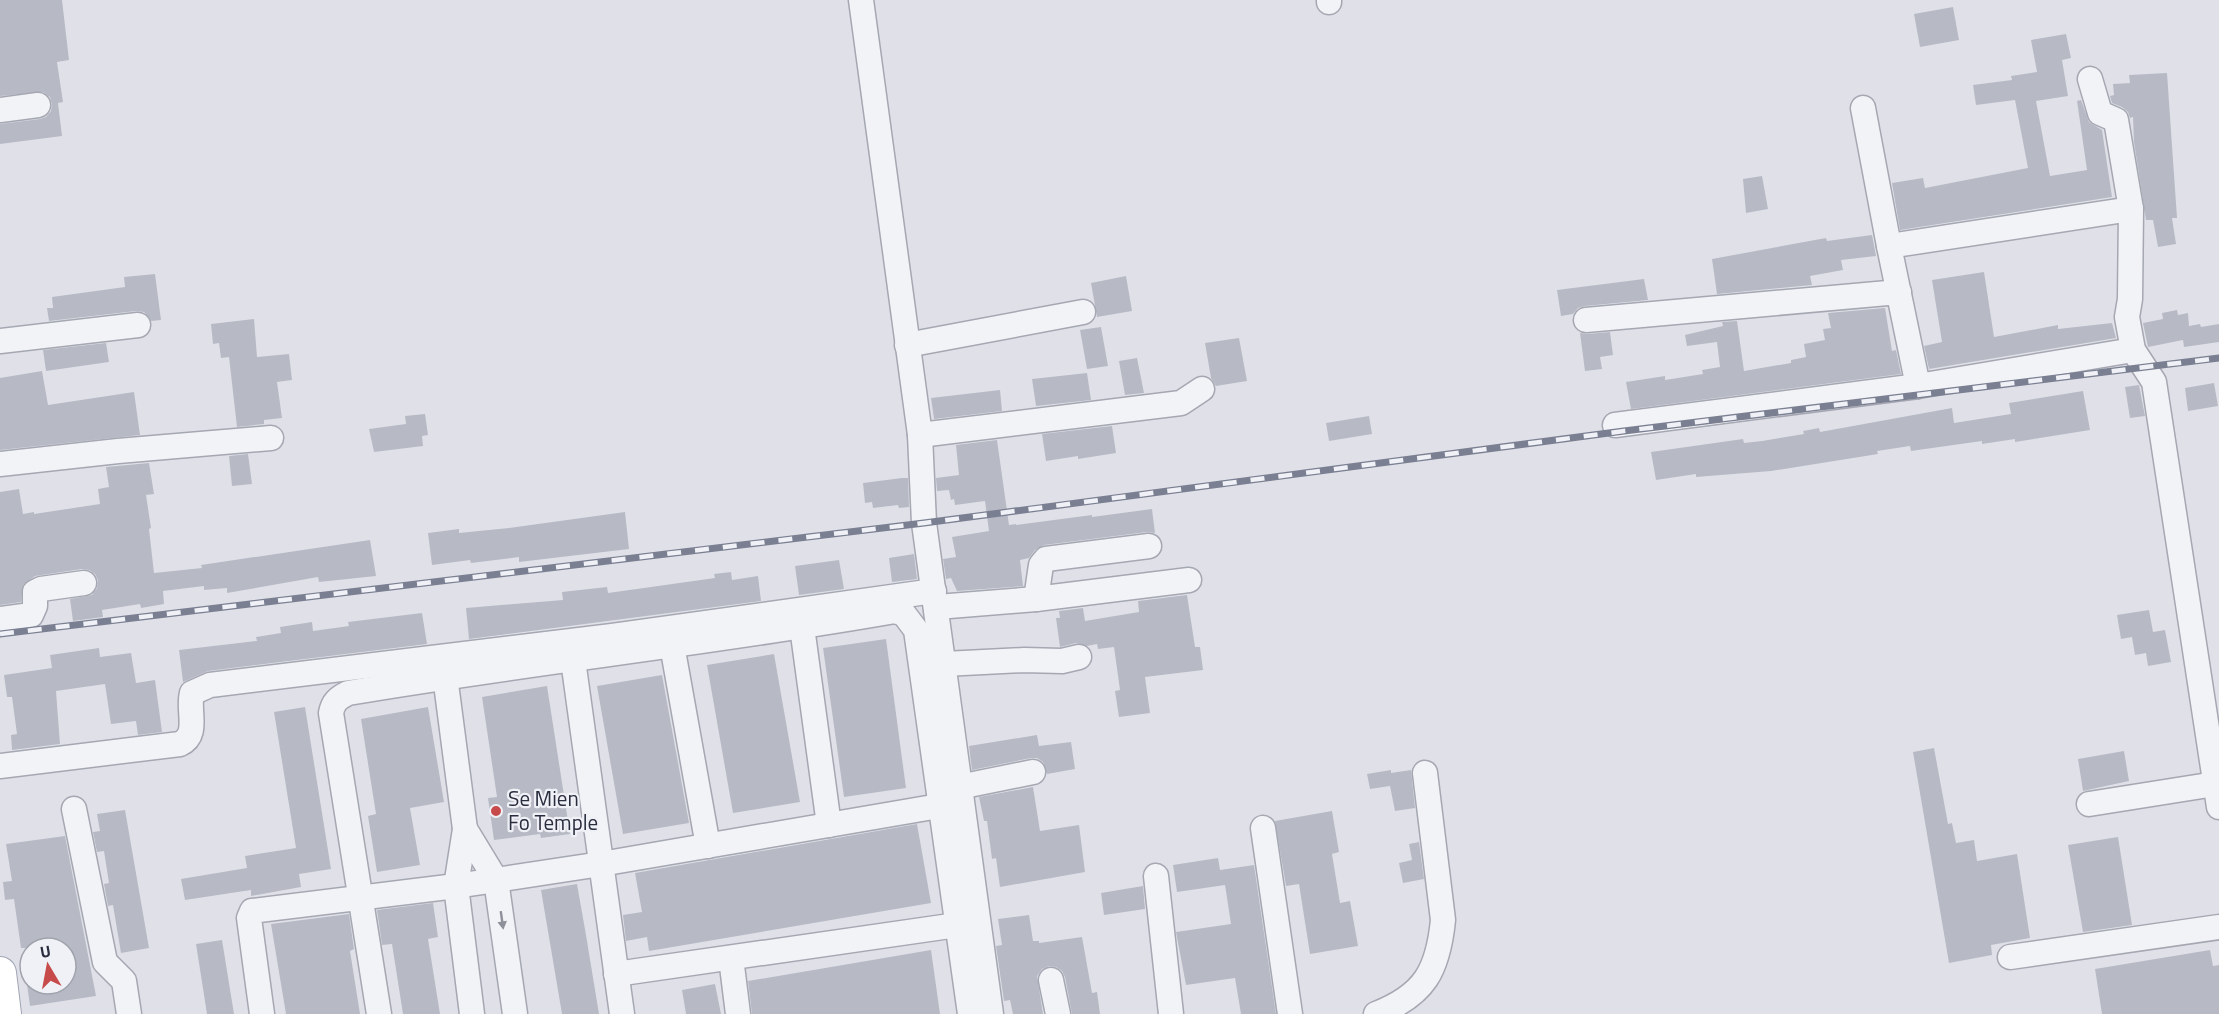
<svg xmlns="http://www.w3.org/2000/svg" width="2219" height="1014" font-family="'Titillium Web',sans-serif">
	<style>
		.building { fill: #b7bac4 }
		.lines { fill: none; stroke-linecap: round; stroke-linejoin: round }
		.minor-casing { stroke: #a5a7b2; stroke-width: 27 }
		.major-casing { stroke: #9fa4b3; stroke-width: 34 }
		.minor { stroke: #f2f3f6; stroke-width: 24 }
		.major { stroke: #fff; stroke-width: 32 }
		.rail-casing { stroke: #7a7f91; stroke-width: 7 }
		.rail { stroke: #eff1f6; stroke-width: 4.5; stroke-dasharray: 14; stroke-linecap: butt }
		.oneway { fill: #8e909a }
		.poi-dot { fill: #c74b4a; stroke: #eff1f6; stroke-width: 2 }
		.labels { text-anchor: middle; stroke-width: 4.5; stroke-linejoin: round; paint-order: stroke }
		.poi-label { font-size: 21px; fill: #292d3e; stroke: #eff1f6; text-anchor: start }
	</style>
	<rect width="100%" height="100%" fill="#e0e1e8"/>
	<g class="building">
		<path d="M0,0H62L69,60L57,62L63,102L58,103L62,136L0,144V124L40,119L46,117L51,111L52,104L50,97L43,92L0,96Z"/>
		<path d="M1953,7L1959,40L1920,47L1914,14Z"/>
		<path d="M2066,34L2071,58L2062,60L2068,96L2036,101L2050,176L2087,170L2077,101L2081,100L2089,122L2102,130L2112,197L1900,230L1892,183L1923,178L1925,188L2028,168L2015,100L1976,105L1973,85L2012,80L2011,76L2037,72L2031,40Z"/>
		<path d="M2167,73L2177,218H2172L2176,244L2158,247L2153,220H2146L2134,142L2133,117L2130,118L2128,112L2122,107L2112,103L2110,96L2114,95L2113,84L2130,83L2129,75Z"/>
		<path d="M1762,176L1768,209L1746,213L1743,179Z"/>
		<path d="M1872,235L1876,256L1841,260L1843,270L1810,276L1812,285L1717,294L1712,259L1826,238L1827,241Z"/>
		<path d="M1984,272L1994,337L2058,325V329L2112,323L2116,338L1929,369L1924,346L1942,342L1932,280Z"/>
		<path d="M155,274L161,320L151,321L144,312L136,311L49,321L47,308H53L52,297L125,287L124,277Z"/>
		<path d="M1126,276L1132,311L1097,317L1091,283Z"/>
		<path d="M1644,279L1648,300L1585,306L1578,308L1573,314L1561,316L1557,290Z"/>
		<path d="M1885,308L1892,351L1896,350L1901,374L1631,409L1626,382L1665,376V380L1703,374L1702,370L1720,367L1717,342L1687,346L1685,335L1723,326L1722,322L1737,321L1744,371L1791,363V360L1806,357L1804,344L1825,340L1823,329L1831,328L1828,313Z"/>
		<path d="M2177,310L2178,315L2188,313L2189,326L2200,324L2201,327L2219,324V342L2184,347L2183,340L2148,347L2143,323L2163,319L2162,313Z"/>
		<path d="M254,319L257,357L289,354L292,380L277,382L282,418L264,420V424L237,427L229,357L221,358L219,343L213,344L211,324Z"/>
		<path d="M1101,327L1108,366L1087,369L1080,330Z"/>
		<path d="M1610,332L1613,355L1600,357L1602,369L1585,371L1580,333L1587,334Z"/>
		<path d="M1239,338L1247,381L1216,386L1211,378L1205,343Z"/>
		<path d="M106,343L109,362L46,371L43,350Z"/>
		<path d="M1137,358L1144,393L1125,395L1119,361Z"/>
		<path d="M42,371L48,405L134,392L140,435L0,450V378Z"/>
		<path d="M1087,373L1091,400L1036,406L1032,379Z"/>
		<path d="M2214,383L2218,406L2188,411L2185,388Z"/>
		<path d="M2139,385L2145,416L2130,418L2125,387Z"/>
		<path d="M1000,390L1002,411L934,419L931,398Z"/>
		<path d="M2083,391L2090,430L2015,442V439L1982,444V441L1911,451L1910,446L1877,451L1878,454L1771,471L1696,477V474L1656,480L1651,452L1743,439L1744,443L1762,441L1804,434L1803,431L1819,428L1820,432L1952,408L1954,423L2011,414L2009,403Z"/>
		<path d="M425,414L428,435L422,436L423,446L374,452L369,429L406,424L405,416Z"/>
		<path d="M1369,416L1372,434L1329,441L1326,423Z"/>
		<path d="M1112,426L1116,453L1078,459V456L1046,461L1042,434Z"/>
		<path d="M997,440L1009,525L1016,524V525L1092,515V517L1152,509L1155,533L1147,532L1044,545L1035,550L1029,558L1020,560L1023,586L957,591L951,578L946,579L943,559L956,557L952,537L989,531L985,501L955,505L954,499L951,500L949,490L937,491L936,478L959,475L956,445Z"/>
		<path d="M248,454L252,484L232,486L229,456Z"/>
		<path d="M149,463L154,494L146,495L151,528L149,529L154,573L202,568L201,565L370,540L376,576L319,582L318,577L227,593V588L204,590V586L163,591L164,604L141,608L140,604L102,610L103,617L73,621L70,599L92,595L97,588L98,580L95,574L89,570L82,569L35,576L23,585L21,602L0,605V492L19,489L23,514L34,512V514L100,504L98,489L109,487L106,467Z"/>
		<path d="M902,478H908L909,507L899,508L898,505L873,508L872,502L865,503L863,483Z"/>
		<path d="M625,512L629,549L519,562V557L471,563L470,560L432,565L428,533L459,529V533L509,528Z"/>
		<path d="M914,554L917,579L892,582L889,558Z"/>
		<path d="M839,560L844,589L799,595L795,566Z"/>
		<path d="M731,572L732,580L758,576L761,601L469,639L466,608L563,600L562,592L607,587L608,593L715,578L714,574Z"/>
		<path d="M1187,595L1195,647H1200L1203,670L1145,677L1150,713L1119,717L1115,691L1120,690L1114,647L1098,649L1097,644L1087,646L1076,643L1060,647L1056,618H1060L1059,611L1083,608L1085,621L1139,612L1138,601Z"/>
		<path d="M2149,610L2153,632L2165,630L2171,662L2148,666L2146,653L2135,655L2132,637L2121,639L2117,615Z"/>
		<path d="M422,613L427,644L208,671L183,682L179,650L257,641L256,637L281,633L280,627L312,622L313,631L349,626L348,622Z"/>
		<path d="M886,639L906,788L844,797L823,648Z"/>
		<path d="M99,648L100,657L131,653L136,683L155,680L162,732L138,735L136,721L111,724L105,684L56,691L60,744L12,750L11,735L17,734L12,697H7L4,675L52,668L50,655Z"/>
		<path d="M774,654L800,802L733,813L707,665Z"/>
		<path d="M662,675L689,823L623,834L597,686Z"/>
		<path d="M547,686L570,834L541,838L540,834L494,840L488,798L497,797L482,697Z"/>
		<path d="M305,707L331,869L299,874L301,887L251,896V890L185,900L181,879L247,868L245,856L296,848L274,712Z"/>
		<path d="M428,707L444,802L410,808L420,865L377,872L368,816L376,814L361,719Z"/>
		<path d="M1037,735L1039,746L1071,742L1075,769L1047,774L1043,762L1037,758H1031L972,770L969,746Z"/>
		<path d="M1934,748L1948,824L1952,823L1956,843L1974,840L1977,861L2017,854L2030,938L1991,945L1992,955L1949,963L1913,752Z"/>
		<path d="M2124,751L2129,781L2083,791L2078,759Z"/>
		<path d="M1391,770V773L1411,770L1415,808L1395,811L1390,786L1370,789L1367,774Z"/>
		<path d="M1033,787L1040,831L1079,825L1085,872L1000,887L996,858L992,859L987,821H984L979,797Z"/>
		<path d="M125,810L149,948L121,953L113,905L108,906L104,884L109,883L104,851L97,852L93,832L100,831L97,814Z"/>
		<path d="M1332,811L1339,852L1332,854L1340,903L1350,901L1358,946L1310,954L1299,884L1286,886L1275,821Z"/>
		<path d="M917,824L931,903L649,951L647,937L626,941L623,915L642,912L635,873Z"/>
		<path d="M65,836L96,996L30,1006L27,984H66V948H21L14,899L5,900L3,882L12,881L6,844Z"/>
		<path d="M2118,837L2132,925L2083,932L2068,845Z"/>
		<path d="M1419,842L1424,879L1403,883L1399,863L1412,860L1409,844Z"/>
		<path d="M1218,858L1220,870L1254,865L1276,1014H1241L1235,978L1186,985L1176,932L1231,924L1225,885L1177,892L1173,865Z"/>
		<path d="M577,884L586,935L599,1014H562L541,890Z"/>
		<path d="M1143,886L1145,909L1104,915L1101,893Z"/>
		<path d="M433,903L438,937L428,939L440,1014H403L392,944L382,945L377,910Z"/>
		<path d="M349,914L354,949L350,951L360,1014H286L271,924Z"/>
		<path d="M1029,915L1033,941H1039V943L1082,937L1092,993L1097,992L1100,1014H1072L1065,977L1062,971L1056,967L1049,966L1042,969L1037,976L1043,1014H1013L1010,1000L1004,1001L996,946L1002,945L998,919Z"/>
		<path d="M222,940L234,1014H207L196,944Z"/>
		<path d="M931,950L940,1014H752L748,981Z"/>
		<path d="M2210,950L2213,966L2219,965V1014H2102L2095,969Z"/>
		<path d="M715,984L721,1014H686L682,990Z"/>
	</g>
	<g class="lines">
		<defs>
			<g id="minor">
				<path d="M861,0L920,435L924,523L991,1014"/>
				<path d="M1329,0V2"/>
				<path d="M2090,79L2100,113L2116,120L2131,209L2130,299L2127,317L2133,350L2154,382L2219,807"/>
				<path d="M1863,108L1889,246"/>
				<path d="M0,110L38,105"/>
				<path d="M1586,320L1899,292"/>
				<path d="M0,341L138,325"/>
				<path d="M907,345L1083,312"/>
				<path d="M1918,386L1889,246L2131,209"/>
				<path d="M1615,425L1918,386L2133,350"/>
				<path d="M920,435L1181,403L1202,389"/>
				<path d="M0,464L118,451L271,438"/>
				<path d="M1036,599L1041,565L1046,559L1149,546"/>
				<path d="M937,607L1036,599L1189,580"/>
				<path d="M0,619L31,615L35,606V592L41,589L84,583"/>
				<path d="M802,627L829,825"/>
				<path d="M672,645L708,846"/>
				<path d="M573,660L622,1014"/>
				<path d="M944,664L1024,660L1062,661L1079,657"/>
				<path d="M445,676L465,829L456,886L472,1014"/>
				<path d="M0,766L180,744C200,735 187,710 192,693L210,685L612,636L934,591"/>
				<path d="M959,787L1033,772"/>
				<path d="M2089,804L2215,784"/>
				<path d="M74,809L105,962L124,981L129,1014"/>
				<path d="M1263,828L1290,1014"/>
				<path d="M465,829L496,880L515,1014"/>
				<path d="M1156,876L1171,1014"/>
				<path d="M2010,957L2219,927"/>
				<path d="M731,958L738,1014"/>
				<path d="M616,974L957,925"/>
				<path d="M1051,980L1058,1014"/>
				<path d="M262,1014L249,918L252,911L456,886L601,864L939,806"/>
				<path d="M379,1014L331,713C333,702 338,698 348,693C530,662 713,643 895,611L904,614L916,630L970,1014"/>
				<path d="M1376,1014C1425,995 1438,970 1443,920L1425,773"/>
			</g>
			<path id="major" d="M0,973L5,1014"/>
		</defs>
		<use href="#minor" class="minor-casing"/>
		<use href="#major" class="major-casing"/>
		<use href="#minor" class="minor"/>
		<use href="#major" class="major"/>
		<defs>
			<path id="rail" d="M0,634L924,523L1624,431L2219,358"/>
		</defs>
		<use href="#rail" class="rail-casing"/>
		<use href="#rail" class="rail"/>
	</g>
	<defs><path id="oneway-solid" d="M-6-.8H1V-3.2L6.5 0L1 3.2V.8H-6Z" transform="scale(1.5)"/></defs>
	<use class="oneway" href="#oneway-solid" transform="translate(502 920) rotate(82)"/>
	<circle class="poi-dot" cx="496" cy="811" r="6"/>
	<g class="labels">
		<g class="poi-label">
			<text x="508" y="806">Se Mien<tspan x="508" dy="24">Fo Temple</tspan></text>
		</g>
	</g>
	<g transform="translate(48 966) rotate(350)"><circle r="28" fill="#eff1f6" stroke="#a0a3ac" stroke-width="1.5"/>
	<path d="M0-4.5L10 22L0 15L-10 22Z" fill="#c74b4a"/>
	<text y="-9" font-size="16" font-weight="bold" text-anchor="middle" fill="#292d3e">U</text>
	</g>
</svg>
